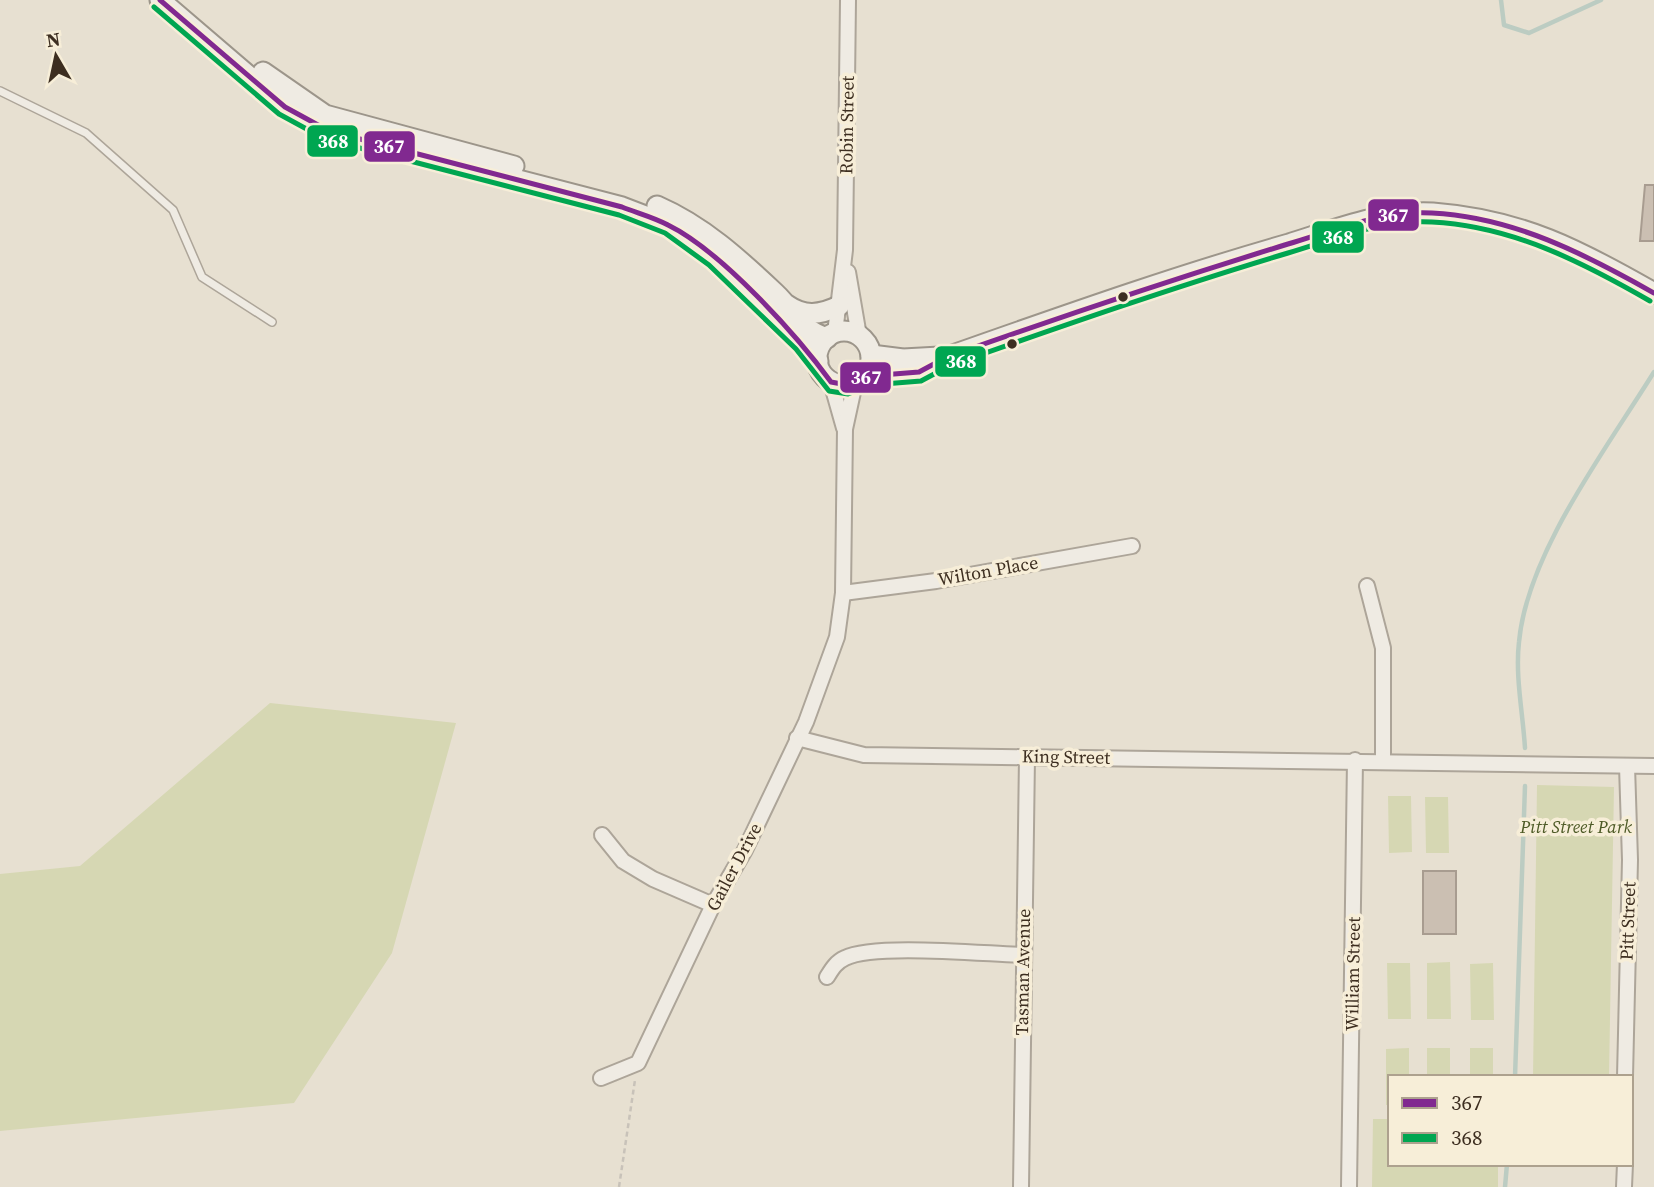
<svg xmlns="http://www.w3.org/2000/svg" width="1654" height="1187" font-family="'Source Serif 4',serif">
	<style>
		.green { fill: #d6d7b3 }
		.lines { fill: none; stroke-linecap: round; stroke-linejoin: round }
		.stream { stroke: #bcccc2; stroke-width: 4.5 }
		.building { fill: #cbbfb2; stroke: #a89c90; stroke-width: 2 }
		.lane-casing { stroke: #ada599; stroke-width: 10 }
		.street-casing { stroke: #ada599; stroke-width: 18 }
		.secondary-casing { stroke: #9c958a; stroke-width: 23 }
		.path { stroke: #c8c2b9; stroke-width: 2.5; stroke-dasharray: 5 3.5; stroke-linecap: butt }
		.lane { stroke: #efebe3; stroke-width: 7 }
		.street { stroke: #efebe3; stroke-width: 14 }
		.secondary { stroke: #efebe3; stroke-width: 19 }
		.bus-1-casing { stroke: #f7eed8; stroke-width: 10 }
		.bus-2-casing { stroke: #f7eed8; stroke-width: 10 }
		.bus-1 { stroke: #812990; stroke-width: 5 }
		.bus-2 { stroke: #00a651; stroke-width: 5 }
		.bus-dot { fill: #3d2e20; stroke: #f7eed8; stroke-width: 2.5 }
		.labels { text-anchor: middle; stroke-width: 7; stroke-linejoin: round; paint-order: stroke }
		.street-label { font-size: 18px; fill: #3d2e20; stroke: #f7eed8 }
		.park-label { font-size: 18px; font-style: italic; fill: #4d5a26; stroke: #f7eed8 }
		.line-badge { stroke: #f7eed8; stroke-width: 2.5 }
		.badge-label { font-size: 19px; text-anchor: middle; font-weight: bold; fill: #fff }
	</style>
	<rect width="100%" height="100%" fill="#e7e0d1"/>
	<g class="green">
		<path d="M270,703L456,723L392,953L294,1103L0,1131V874L80,866Z"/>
		<path d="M1537,785L1614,787L1609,1077H1533Z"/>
		<path d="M1388,796H1411L1412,852L1389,853Z"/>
		<path d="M1425,797H1448L1449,853H1426Z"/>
		<path d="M1450,962L1451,1019H1427V963Z"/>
		<path d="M1387,963H1410L1411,1019H1388Z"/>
		<path d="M1493,963L1494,1020H1471L1470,964Z"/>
		<path d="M1409,1048V1077H1390V1105H1386V1049Z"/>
		<rect x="1427" y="1048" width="23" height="29"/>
		<rect x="1470" y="1048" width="23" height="29"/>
		<path d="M1373,1119H1390V1164H1498V1187H1372Z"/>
	</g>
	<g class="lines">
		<g class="stream">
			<path d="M1501,0L1504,25L1529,33L1601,0"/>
			<path d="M1525,748C1523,714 1515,676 1519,642C1527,553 1607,448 1654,372"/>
			<path d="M1515,1077L1525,786"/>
			<path d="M1505,1187L1507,1164"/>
		</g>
	</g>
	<g class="building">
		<path d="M1645,185H1654V241H1640Z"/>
		<rect x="1423" y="871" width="33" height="63"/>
	</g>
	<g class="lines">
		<defs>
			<path id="lane" d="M0,91L86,133L173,210L202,277L272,322"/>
			<g id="street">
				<path d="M848,272L859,336"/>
				<path d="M835,333L845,250L848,0"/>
				<path d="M831,382L844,428"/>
				<path d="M1367,586L1383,648V760"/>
				<path d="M843,593L936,581L1132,546"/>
				<path d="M797,738L864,755L1654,766"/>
				<path d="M602,835L623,861L653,879L713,905"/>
				<path d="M827,977C832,969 836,962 845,958C874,943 985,954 1023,955"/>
				<path d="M1625,1077L1630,860L1627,766"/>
				<path d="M601,1078L638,1063L713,905L745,850L806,722L837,637L843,593L845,429L855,383"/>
				<path d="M1021,1187L1027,757"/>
				<path d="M1349,1187L1355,760"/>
				<path d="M1624,1187L1625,1164"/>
			</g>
			<g id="secondary">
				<path d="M160,0L285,107L329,131L622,207L669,225L715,258L803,343L818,361"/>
				<path d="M263,72L325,115L514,166"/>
				<path d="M657,206C703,226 739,259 775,293C796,313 798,328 827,338"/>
				<path d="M787,305C804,317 820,315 839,306"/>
				<circle cx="844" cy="358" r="27"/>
				<path d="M871,355L903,359L940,357"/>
				<path d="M860,380C890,366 914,379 947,357C1061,317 1173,277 1289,244C1334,230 1385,210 1433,213C1522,220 1579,250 1654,293"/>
			</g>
		</defs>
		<use href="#lane" class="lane-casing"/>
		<use href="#street" class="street-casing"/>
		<use href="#secondary" class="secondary-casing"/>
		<path class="path" d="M619,1187L635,1080"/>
		<use href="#lane" class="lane"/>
		<use href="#street" class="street"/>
		<use href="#secondary" class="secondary"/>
		<defs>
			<path id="bus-1" d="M160,0L285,107L329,131L622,207C637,213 653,217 668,225C721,251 796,334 831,382L847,385L869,376L919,372L947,357C1060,317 1174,279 1288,244C1335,230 1383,210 1432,213C1513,217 1585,254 1654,293"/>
			<path id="bus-2" d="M154,7L279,114L325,139L619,215L665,233L709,265L796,349L829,391L848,394L871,385L921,381L951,365C1062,326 1174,287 1288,253C1335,239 1382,219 1432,222C1512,226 1582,262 1650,301"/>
		</defs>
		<use href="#bus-1" class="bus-1-casing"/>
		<use href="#bus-2" class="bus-2-casing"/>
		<use href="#bus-1" class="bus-1"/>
		<use href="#bus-2" class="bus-2"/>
	</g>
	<g class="bus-dot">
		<circle cx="1123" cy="297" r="6"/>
		<circle cx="1012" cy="344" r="6"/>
	</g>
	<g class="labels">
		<g class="street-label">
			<text transform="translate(847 125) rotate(-89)" y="6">Robin Street</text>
			<text transform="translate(988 571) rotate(-10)" y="6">Wilton Place</text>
			<text transform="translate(1066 757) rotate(1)" y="6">King Street</text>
			<text transform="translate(734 867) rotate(-62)" y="6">Gailer Drive</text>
			<text transform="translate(1628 921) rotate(-88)" y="6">Pitt Street</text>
			<text transform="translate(1023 972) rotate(-89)" y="6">Tasman Avenue</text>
			<text transform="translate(1353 974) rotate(-89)" y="6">William Street</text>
		</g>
		<g class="park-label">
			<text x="1576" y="833">Pitt Street Park</text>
		</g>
	</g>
	<g class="line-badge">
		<rect x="306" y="124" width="53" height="34" rx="7" fill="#00a651"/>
		<rect x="363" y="130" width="53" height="33" rx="7" fill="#812990"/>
		<rect x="1367" y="198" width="53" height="34" rx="7" fill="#812990"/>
		<rect x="1311" y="220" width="54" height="34" rx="7" fill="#00a651"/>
		<rect x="934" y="345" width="53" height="33" rx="7" fill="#00a651"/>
		<rect x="839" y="361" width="53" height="33" rx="7" fill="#812990"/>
	</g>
	<g class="badge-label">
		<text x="333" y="148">368</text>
		<text x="389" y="153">367</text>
		<text x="1393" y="222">367</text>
		<text x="1338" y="244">368</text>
		<text x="961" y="368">368</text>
		<text x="866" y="384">367</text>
	</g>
	<rect x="1388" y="1075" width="245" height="91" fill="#f7eed8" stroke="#ada18e" stroke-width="2"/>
	<rect x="1402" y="1098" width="35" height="10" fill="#812990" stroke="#ada18e" stroke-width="2"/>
	<text x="1451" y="1110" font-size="21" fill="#3d2e20">367</text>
	<rect x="1402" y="1133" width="35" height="10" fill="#00a651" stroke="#ada18e" stroke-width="2"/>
	<text x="1451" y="1145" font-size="21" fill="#3d2e20">368</text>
	<g transform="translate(56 56) rotate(351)" stroke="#f7eed8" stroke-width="5" paint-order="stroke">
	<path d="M0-5L12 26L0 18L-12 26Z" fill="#3d2e20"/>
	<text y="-10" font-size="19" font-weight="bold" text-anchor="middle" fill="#3d2e20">N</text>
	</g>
</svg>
